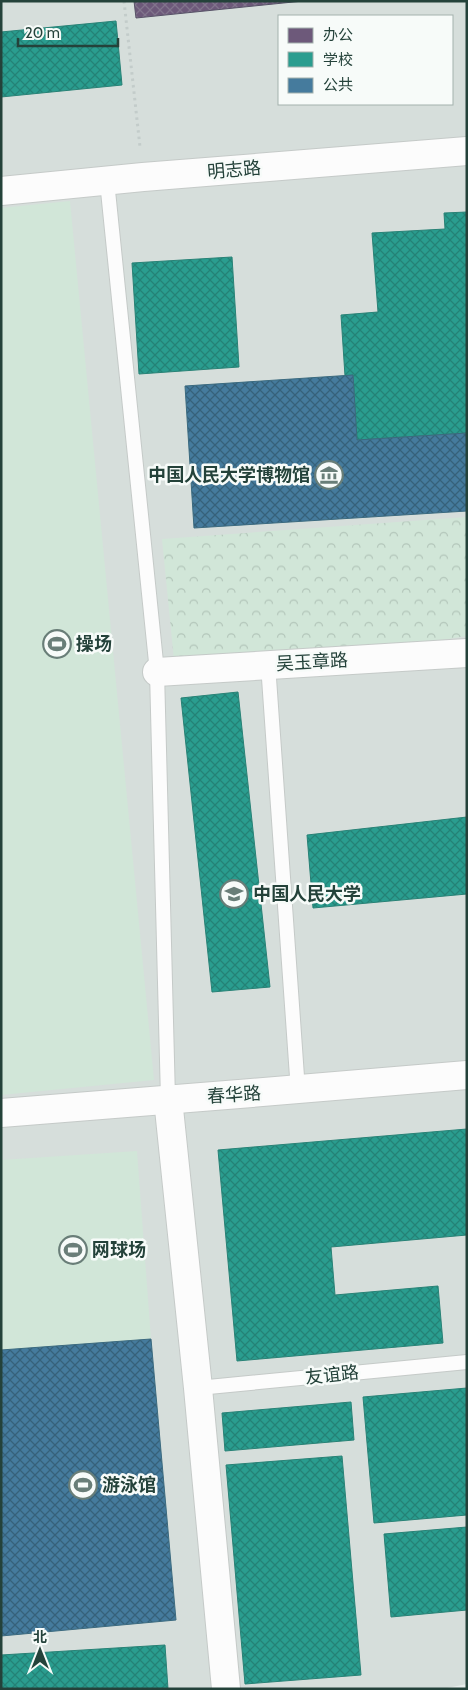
<svg xmlns="http://www.w3.org/2000/svg" width="468" height="1690" font-family="Cabin,'Noto Sans SC',sans-serif">
	<style>
		.built { fill: #d6dedb; fill-rule: evenodd }
		.park { fill: url(#park-crowns) }
		.garden { fill: #d1e6d8 }
		.offices { fill: url(#offices-cross-hatch); stroke: #575267 }
		.schools { fill: url(#schools-cross-hatch); stroke: #288276 }
		.public { fill: url(#public-cross-hatch); stroke: #3b6a7f }
		.lines { fill: none; stroke-linecap: round; stroke-linejoin: round }
		.lane-casing { stroke: #c5cac8; stroke-width: 16 }
		.street-casing { stroke: #c5cac8; stroke-width: 30 }
		.path { stroke: #c3ccca; stroke-width: 3; stroke-dasharray: 2.5 4; stroke-linecap: butt }
		.lane { stroke: #fcfcfc; stroke-width: 14 }
		.street { stroke: #fcfcfc; stroke-width: 28 }
		.labels { text-anchor: middle; stroke-width: 5; stroke-linejoin: round; paint-order: stroke }
		.street-label { font-size: 18px; fill: #24423a; stroke: #f7fbf9 }
		.poi-label { font-size: 18px; font-weight: bold; fill: #24423a; stroke: #f7fbf9; text-anchor: start }
	</style>
	<defs>
		<pattern id="park-crowns" width="20" height="18" patternUnits="userSpaceOnUse" patternTransform="scale(1.25)"><rect width="20" height="18" fill="#d1e6d8"/><path d="M2 6a3 3 0 1 1 6 0M12 15a3 3 0 1 1 6 0" fill="none" stroke="#b3c6ba"/></pattern>
		<pattern id="offices-cross-hatch" width="8" height="8" patternUnits="userSpaceOnUse" patternTransform="scale(1.25)"><rect width="8" height="8" fill="#6d597a"/><path d="M0 0l8 8M0 8l8-8" fill="none" stroke="#81748c"/></pattern>
		<pattern id="schools-cross-hatch" width="8" height="8" patternUnits="userSpaceOnUse" patternTransform="scale(1.25)"><rect width="8" height="8" fill="#2a9d8f"/><path d="M0 0l8 8M0 8l8-8" fill="none" stroke="#248276"/></pattern>
		<pattern id="public-cross-hatch" width="8" height="8" patternUnits="userSpaceOnUse" patternTransform="scale(1.25)"><rect width="8" height="8" fill="#457b9d"/><path d="M0 0l8 8M0 8l8-8" fill="none" stroke="#36617a"/></pattern>
	</defs>
	<rect width="100%" height="100%" fill="#e8edeb"/>
	<path class="built" d="M1,1H467V1684L442,1689H1ZM279,16H452V104H279Z"/>
	<path class="park" d="M467,517V636L422,643L174,660L162,539Z"/>
	<g class="garden">
		<path d="M70,201L154,1080L1,1095V208Z"/>
		<path d="M137,1151L151,1339L1,1350V1160Z"/>
	</g>
	<path class="offices" d="M134,1H303L136,18Z"/>
	<g class="schools">
		<path d="M116,21L122,85L1,97V32Z"/>
		<path d="M467,212V433L357,440L353,375L345,376L341,315L378,312L372,233L445,229L444,213Z"/>
		<path d="M232,257L239,367L139,374L132,263Z"/>
		<path d="M238,692L270,987L212,992L181,698Z"/>
		<path d="M467,817V894L313,908L307,835Z"/>
		<path d="M467,1129V1235L331,1247L335,1295L438,1286L443,1343L237,1361L218,1150Z"/>
		<path d="M467,1388V1515L374,1523L363,1397Z"/>
		<path d="M351,1402L354,1440L225,1451L222,1413Z"/>
		<path d="M342,1456L361,1675L245,1684L226,1465Z"/>
		<path d="M467,1527V1610L391,1617L384,1534Z"/>
		<path d="M165,1645L168,1689H1V1655Z"/>
	</g>
	<g class="public">
		<path d="M353,375L357,440L467,433V511L194,528L185,386Z"/>
		<path d="M151,1339L176,1620L1,1636V1350Z"/>
	</g>
	<g class="lines">
		<defs>
			<g id="lane">
				<path d="M107,181L157,672L168,1099"/>
				<path d="M268,664L298,1091"/>
				<path d="M198,1388L467,1362"/>
			</g>
			<g id="street">
				<path d="M1,191L143,177L467,151"/>
				<path d="M157,672L467,653"/>
				<path d="M168,1099L198,1388L226,1689"/>
				<path d="M1,1113C156,1100 312,1089 467,1075"/>
			</g>
		</defs>
		<use href="#lane" class="lane-casing"/>
		<use href="#street" class="street-casing"/>
		<path class="path" d="M124,1L140,147"/>
		<use href="#lane" class="lane"/>
		<use href="#street" class="street"/>
	</g>
	<defs>
		<symbol id="museum-ring" viewBox="-11 -11 22 22"><circle r="9.5" fill="#f7fbf9" stroke="#697e78" stroke-width="1.5"/><path d="M0-6L6-3V-2H-6V-3ZM-5-1h2V3h-2ZM-1-1h2V3h-2ZM3-1h2V3H3ZM-6 4H6V6H-6Z" fill="#697e78"/></symbol>
		<symbol id="stadium-ring" viewBox="-11 -11 22 22"><circle r="9.5" fill="#f7fbf9" stroke="#697e78" stroke-width="1.5"/><path d="M0-5a6.5 5 0 1 0 0 10a6.5 5 0 1 0 0-10ZM-3.5-1.8h7v3.6h-7Z" fill="#697e78"/></symbol>
		<symbol id="university-ring" viewBox="-11 -11 22 22"><circle r="9.5" fill="#f7fbf9" stroke="#697e78" stroke-width="1.5"/><path d="M0-5L7-2L0 1L-7-2ZM-4 1L0 2.5L4 1V4Q0 6-4 4Z" fill="#697e78"/></symbol>
	</defs>
	<g fill-rule="evenodd">
		<use href="#museum-ring" x="313" y="459" width="32" height="32"/>
		<use href="#stadium-ring" x="41" y="628" width="32" height="32"/>
		<use href="#university-ring" x="218" y="878" width="32" height="32"/>
		<use href="#stadium-ring" x="57" y="1234" width="32" height="32"/>
		<use href="#stadium-ring" x="67" y="1469" width="32" height="32"/>
	</g>
	<g class="labels">
		<g class="street-label">
			<text transform="translate(234 170) rotate(-5)" y="6">明志路</text>
			<text transform="translate(312 662) rotate(-3)" y="6">吴玉章路</text>
			<text transform="translate(234 1095) rotate(-4)" y="6">春华路</text>
			<text transform="translate(332 1375) rotate(-6)" y="6">友谊路</text>
		</g>
		<g class="poi-label">
			<text x="310" y="481" text-anchor="end">中国人民大学博物馆</text>
			<text x="76" y="650">操场</text>
			<text x="253" y="900">中国人民大学</text>
			<text x="92" y="1256">网球场</text>
			<text x="102" y="1491">游泳馆</text>
		</g>
	</g>
	<rect width="468" height="1690" fill="none" stroke="#24423a" stroke-width="5"/>
	<rect x="278" y="15" width="175" height="90" fill="#f7fbf9" stroke="#a3b1ad"/>
	<rect x="288" y="28" width="25" height="15" fill="#6d597a" stroke="#a3b1ad"/>
	<text x="323" y="40" font-size="15" fill="#24423a">办公</text>
	<rect x="288" y="52" width="25" height="15" fill="#2a9d8f" stroke="#a3b1ad"/>
	<text x="323" y="65" font-size="15" fill="#24423a">学校</text>
	<rect x="288" y="78" width="25" height="15" fill="#457b9d" stroke="#a3b1ad"/>
	<text x="323" y="90" font-size="15" fill="#24423a">公共</text>
	<g transform="translate(40 1650)" stroke="#f7fbf9" stroke-width="4" paint-order="stroke">
	<path d="M0-4L9 19L0 12L-9 19Z" fill="#24423a"/>
	<text y="-8" font-size="14" font-weight="bold" text-anchor="middle" fill="#24423a">北</text>
	</g>
	<path d="M18 38v8h100v-8" fill="none" stroke="#24423a" stroke-width="2.5"/>
	<text x="25" y="38" font-size="15" fill="#24423a" stroke="#f7fbf9" stroke-width="4" paint-order="stroke">20 m</text>
</svg>
